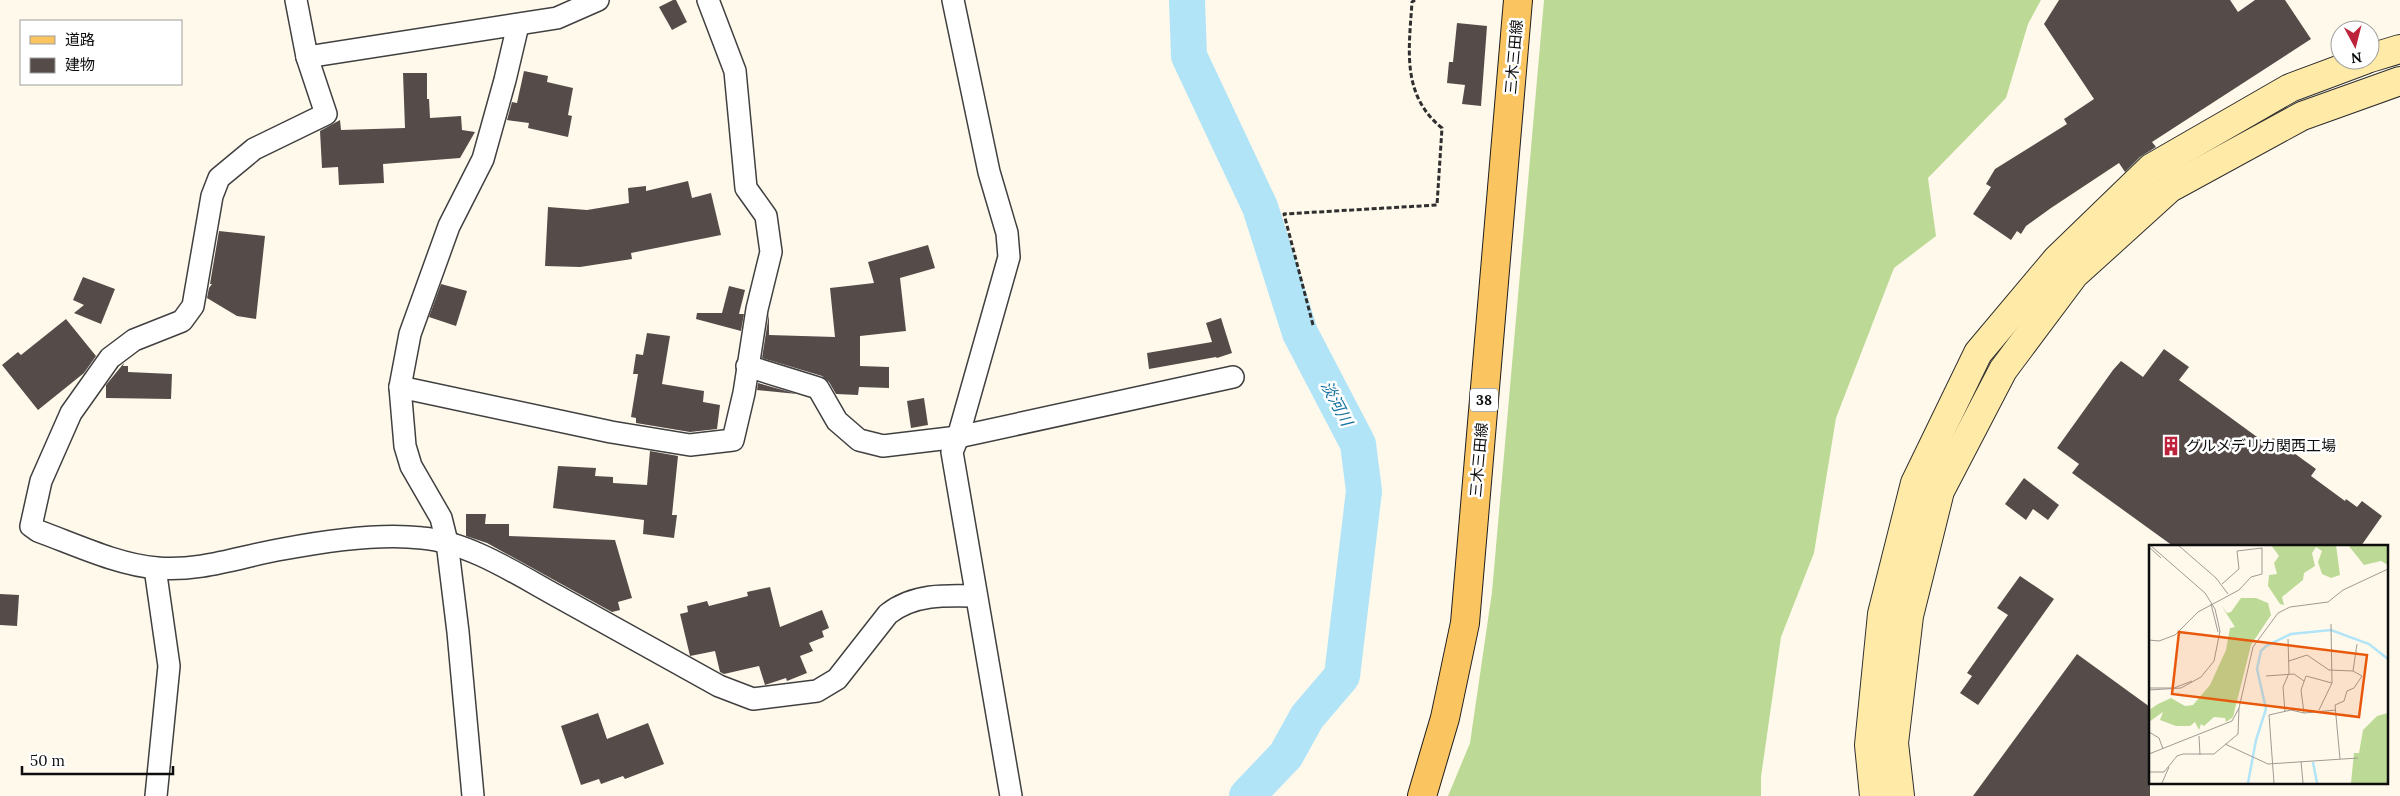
<svg xmlns="http://www.w3.org/2000/svg" width="2400" height="796" font-family="Lora,'Noto Sans JP',serif">
	<style>
		.forest { fill: #bcda95 }
		.lines { fill: none; stroke-linecap: round; stroke-linejoin: round }
		.river { stroke: #b1e4f7; stroke-width: 36 }
		.building { fill: #554c49 }
		.street-casing { stroke: #404040; stroke-width: 24 }
		.secondary-casing { stroke: #2f2f2f; stroke-width: 30 }
		.primary-casing { stroke: #1e1e1e; stroke-width: 30 }
		.path { stroke: #2f2f2f; stroke-width: 3; stroke-dasharray: 5 2.5; stroke-linecap: butt }
		.street { stroke: #fff; stroke-width: 21 }
		.secondary { stroke: #ffeba7; stroke-width: 28 }
		.primary { stroke: #fac461; stroke-width: 28 }
		.labels { text-anchor: middle; stroke-width: 5; stroke-linejoin: round; paint-order: stroke }
		.shield { fill: #fff; stroke: #565656; stroke-width: 1 }
		.shield-label { font-size: 14px; font-weight: bold; fill: #0d0d0d }
		.street-label { font-size: 15px; fill: #0d0d0d; stroke: #fff }
		.poi-label { font-size: 15px; fill: #0d0d0d; stroke: #fff; text-anchor: start }
		.water-label { font-size: 16px; font-style: italic; fill: #1573a0; stroke: #fff }
		.inset-river { fill: none; stroke: #b1e4f7; stroke-width: 2.5 }
		.inset-road { fill: none; stroke: #9e9b93; stroke-width: 1 }
		.view { fill: #e8590c; fill-opacity: 0.15; stroke: #e8590c; stroke-width: 2.5 }
		.inset-edge { fill: none; stroke: #0d0d0d; stroke-width: 2.5 }
	</style>
	<rect width="100%" height="100%" fill="#fff9ec"/>
	<path class="forest" d="M1544,0H2041L2028,24L2006,98L1928,178L1936,236L1894,268L1836,418L1814,553L1781,637L1761,777V796H1448L1470,743L1492,592Z"/>
	<g class="lines">
		<path class="river" d="M1187,0L1189,56L1260,207L1300,333L1358,444L1364,491L1342,676L1307,717L1286,755L1247,796"/>
	</g>
	<g class="building">
		<path d="M673,0H676L687,22L672,30L659,7Z"/>
		<path d="M2059,0H2230L2238,12L2255,0H2285L2311,39L2152,142L2156,147L2140,157L2125,172L2119,163L2051,208L2026,226L2021,234L2017,231L2011,240L1973,214L1991,187L1986,184L1995,169L2067,124L2064,119L2094,99L2044,24Z"/>
		<path d="M1457,23L1487,26L1481,106L1462,104L1465,85L1447,83L1449,62H1453Z"/>
		<path d="M524,71L548,76L547,82L573,88L568,115L572,116L568,137L528,128L529,123L507,120L512,102L517,103Z"/>
		<path d="M403,73H427V99H429L430,118L461,116L462,130L475,132L460,158L383,164L384,183L339,185L338,167L322,168L320,131L340,120L341,130L405,128Z"/>
		<path d="M688,181L692,198L711,193L721,235L631,253L632,259L580,267L545,266L548,207L587,210L629,203L628,188L646,186V191Z"/>
		<path d="M219,231L265,236L256,319L237,316L207,298L209,288L212,284H210Z"/>
		<path d="M928,245L935,268L900,278L906,331L860,336V366L889,367V388L859,387L858,395L836,394L829,382L822,376L762,358L769,314V335L835,337L830,288L874,283L868,262Z"/>
		<path d="M83,277L115,289L101,324L74,313L84,305L73,300Z"/>
		<path d="M441,284L467,291L456,326L429,317Z"/>
		<path d="M729,286L745,290L739,314H744L741,331L696,319L697,313H722Z"/>
		<path d="M1221,318L1232,353L1217,358L1216,357L1149,369L1147,353L1212,342L1206,323Z"/>
		<path d="M66,319L96,356L84,373L38,410L2,365L18,352L21,355Z"/>
		<path d="M647,333L670,336L662,384L704,391L703,402L720,405L717,429L690,432L636,423V418L631,417L638,374H633L636,354L643,355Z"/>
		<path d="M2164,349L2189,367L2179,380L2268,445L2273,438L2316,469L2311,476L2345,501L2346,499L2357,507L2362,501L2382,516L2361,546H2173L2072,473L2079,464L2057,448L2113,370L2121,361L2143,377Z"/>
		<path d="M124,363L123,366H128V372L172,374L171,399L106,398V385Z"/>
		<path d="M758,383L797,394L757,390Z"/>
		<path d="M924,398L928,425L911,428L907,401Z"/>
		<path d="M650,451L678,456L672,515H677L674,538L643,534L644,520L553,508L558,466L596,468L595,476L613,477V483L647,485Z"/>
		<path d="M2024,478L2059,505L2048,520L2033,509L2026,520L2005,504Z"/>
		<path d="M466,514H486L485,524H509V536L615,540L632,598L618,602L620,610L612,612L487,543L466,536Z"/>
		<path d="M2020,576L2054,599L1978,705L1960,693L1972,676L1967,673L2008,615L1997,608Z"/>
		<path d="M770,587L780,627L822,610L829,628L822,631L824,637L809,643L813,651L800,656L807,673L787,681L786,678L765,685L759,666L724,674L720,672L715,651L690,656L680,614L688,612L687,606L707,601L709,606L748,596L747,592Z"/>
		<path d="M0,594L19,595L17,626L0,625Z"/>
		<path d="M2077,654L2150,707V796H1973Z"/>
		<path d="M598,713L607,739L648,723L664,764L625,779L623,776L601,784L599,779L581,785L561,726Z"/>
	</g>
	<g class="lines">
		<defs>
			<g id="street">
				<path d="M296,0L307,57L326,114L254,149L219,178L212,196L193,306L182,321L134,340L110,358L71,413L41,481L31,526L38,531C74,544 118,565 157,568C200,572 242,556 283,549C325,541 381,533 422,538C468,542 517,574 557,596C611,626 665,656 719,686L753,699L817,691L837,679L888,614C913,594 945,595 976,596"/>
				<path d="M953,0L989,172L1007,233L1009,257L958,437L952,452L1011,796"/>
				<path d="M307,57L557,18L598,0"/>
				<path d="M747,366L818,388L837,421L859,440L883,446L958,437L1233,377"/>
				<path d="M400,387L611,432L690,445L733,440L744,393L757,309L771,252L766,216L746,188L735,71L708,0"/>
				<path d="M155,568L169,666L156,796"/>
				<path d="M473,796L458,632L447,542L441,518L411,466L405,446L400,387L410,334L449,226L483,159L505,80L518,25"/>
			</g>
			<g id="secondary">
				<path d="M2370,58L2400,49"/>
				<path d="M1874,796L1869,745L1882,614L1915,483L1978,353L2057,259L2151,168L2290,88L2365,60"/>
				<path d="M1900,796L1894,743L1909,616L1940,491L2003,370L2074,275L2170,188L2302,116L2400,81"/>
			</g>
			<path id="primary" d="M1422,796L1445,718L1465,623L1518,0"/>
		</defs>
		<use href="#street" class="street-casing"/>
		<use href="#secondary" class="secondary-casing"/>
		<use href="#primary" class="primary-casing"/>
		<path class="path" d="M1313,325L1284,214L1437,205L1442,128C1401,95 1409,49 1412,2L1415,0"/>
		<use href="#street" class="street"/>
		<use href="#secondary" class="secondary"/>
		<use href="#primary" class="primary"/>
	</g>
	<defs>
		<symbol id="building-bare" viewBox="-9 -9 18 18"><path d="M-4-6H4V6H1V3H-1V6H-4ZM-2.5-4.3h1.7v1.8h-1.7ZM.8-4.3h1.7v1.8H.8ZM-2.5-1h1.7V.8h-1.7ZM.8-1h1.7V.8H.8Z" fill="#be233c" stroke="#fff" stroke-width="2.5" paint-order="stroke"/></symbol>
	</defs>
	<g fill-rule="evenodd">
		<use href="#building-bare" x="2157" y="432" width="28" height="28"/>
	</g>
	<g class="labels">
		<rect class="shield" x="1470" y="388.5" width="28" height="23" rx="4"/>
		<g class="shield-label">
			<text x="1484" y="405">38</text>
		</g>
		<g class="street-label">
			<text transform="translate(1514 57) rotate(-85)" y="5">三木三田線</text>
			<text transform="translate(1479 460) rotate(-85)" y="5">三木三田線</text>
		</g>
		<g class="poi-label">
			<text x="2186" y="451">グルメデリカ関西工場</text>
		</g>
		<g class="water-label">
			<text transform="translate(1337 403) rotate(62)" y="6">淡河川</text>
		</g>
	</g>
	<g transform="translate(2149 545)">
		<rect width="239" height="239" fill="#fff9ec"/>
		<path d="M122,0H187L191,30L182,33L173,29L169,17L173,6L167,2L163,8L166,21L155,28L154,35L133,52L135,60L131,59L119,41L120,30L128,29L125,18L130,11ZM199,0H239V20L232,16L215,20ZM92,53H107L119,58L122,70L102,100L84,172L77,177L76,173L65,172L55,181L52,179L50,185L46,177L41,181H27L11,175L14,167L0,177V165L9,159L22,153L36,161L44,160L61,140L77,105L81,83L86,82L72,60L78,68L82,67ZM239,168V238H202L205,208H210L214,185L228,171Z" fill="#bcda95"/>
		<path class="inset-river" d="M164,217L168,238M99,238L107,195L117,164L108,124L112,106L117,101L142,89L182,85L220,99L239,114"/>
		<path class="inset-road" d="M29,0L67,33L79,49M0,2L12,13M62,59L69,87M0,95L10,96L26,90L49,67L90,45L102,32L113,29V3L88,6L90,24L73,39M140,116L158,110L180,125L204,126L213,131L205,143L198,146L195,156L186,160L191,214M204,126L208,99M117,131L145,129L155,136M0,143H25L43,136M0,145L32,143L52,132L65,116L71,86L66,64L56,48L1,0M170,165L183,138L182,79M136,167L134,142L140,128L139,94M155,168L152,145L157,131L183,138M0,187L10,193L14,204M50,191L51,210M76,199L119,219L209,213M0,209L83,176L90,163L104,102L129,68L141,62L179,57L194,45L239,24M152,216L154,238M0,227H15L28,211L34,209H65L89,189L90,163M13,238L20,222M125,238L120,170L142,165L155,168L187,165"/>
		<path class="view" d="M30,87L218,110L210,172L23,149Z"/>
		<rect width="239" height="239" class="inset-edge"/>
	</g>
	<rect x="20" y="20" width="162" height="65" fill="#ffffff" stroke="#9e9e9e"/>
	<rect x="30" y="36" width="25" height="8" fill="#fac461" stroke="#9e9e9e"/>
	<text x="65" y="45" font-size="15" fill="#0d0d0d">道路</text>
	<rect x="30" y="58" width="25" height="15" fill="#554c49" stroke="#9e9e9e"/>
	<text x="65" y="70" font-size="15" fill="#0d0d0d">建物</text>
	<g transform="translate(2355 45) rotate(173)"><circle r="24" fill="#ffffff" stroke="#9e9e9e"/>
	<path d="M0-4L9 19L0 12L-9 19Z" fill="#be233c"/>
	<text y="-8" font-size="14" font-weight="bold" text-anchor="middle" fill="#0d0d0d">N</text>
	</g>
	<path d="M22 766v8h151v-8" fill="none" stroke="#0d0d0d" stroke-width="2.5"/>
	<text x="30" y="766" font-size="15" fill="#0d0d0d" stroke="#ffffff" stroke-width="4" paint-order="stroke">50 m</text>
</svg>
